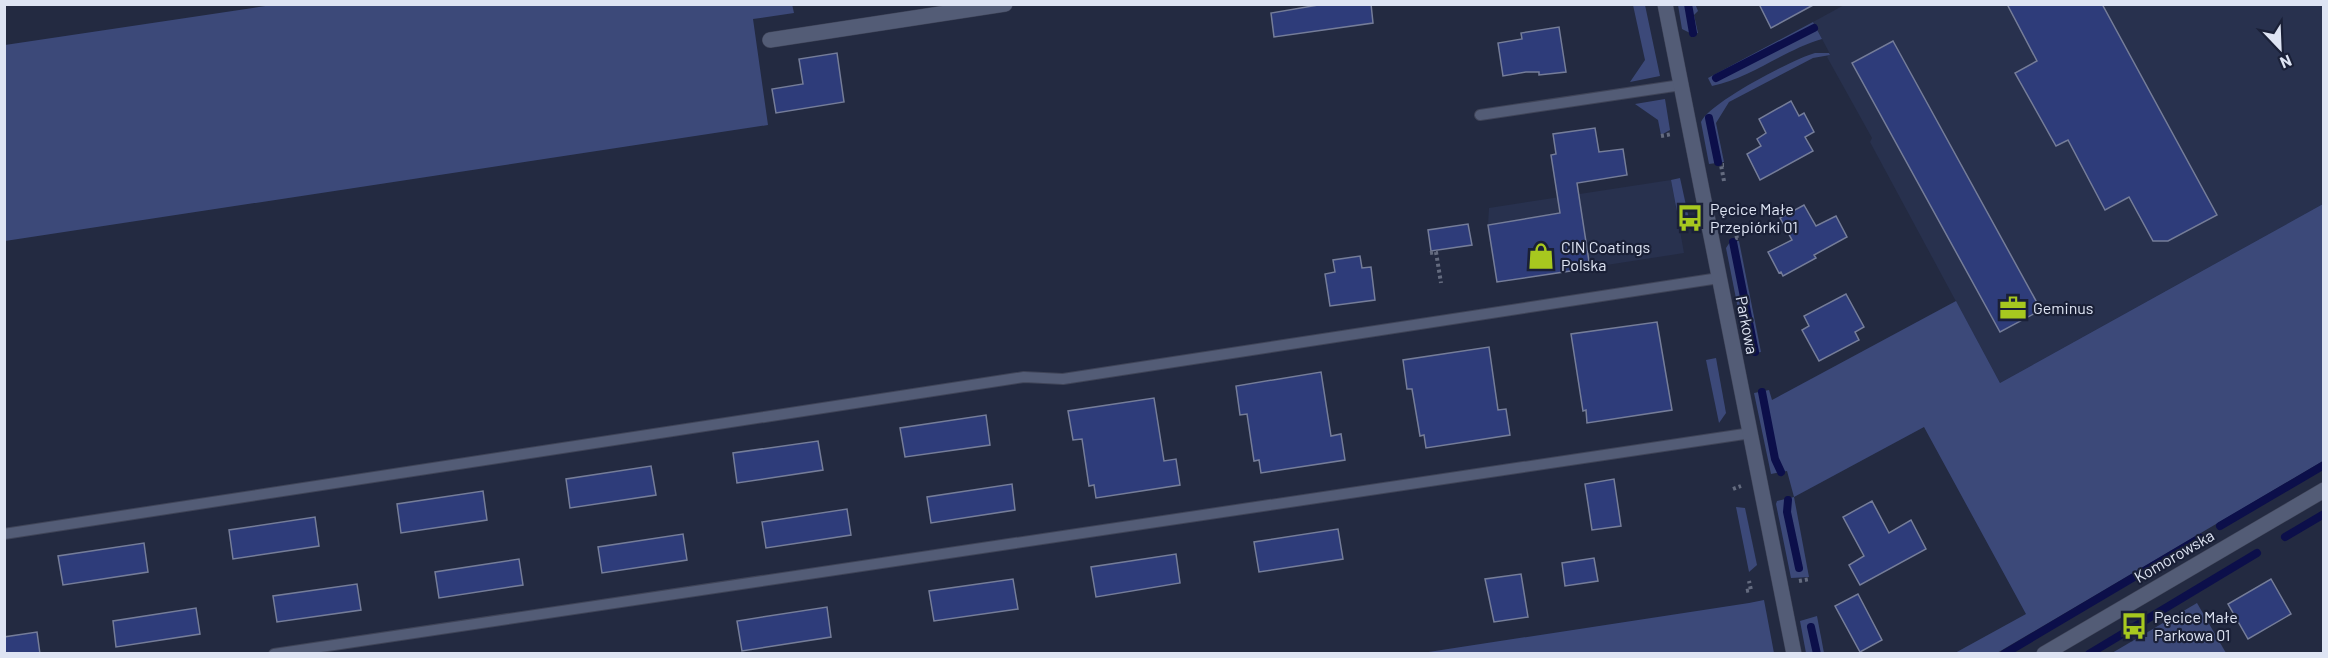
<svg xmlns="http://www.w3.org/2000/svg" width="2328" height="658" font-family="Barlow,sans-serif">
	<style>
		.built { fill: #28314e }
		.green { fill: #3c4979 }
		.lines { fill: none; stroke-linecap: round; stroke-linejoin: round }
		.stream { stroke: #0c0f4a; stroke-width: 8 }
		.building { fill: #2e3c7a; stroke: #757d99; stroke-width: 1.5 }
		.lane-casing { stroke: #3f4458; stroke-width: 12 }
		.street-casing { stroke: #3f4458; stroke-width: 16 }
		.secondary-casing { stroke: #3f4458; stroke-width: 16 }
		.path { stroke: #646b7f; stroke-width: 4; stroke-dasharray: 3 3; stroke-linecap: butt }
		.lane { stroke: #535c76; stroke-width: 10 }
		.street { stroke: #535c76; stroke-width: 15 }
		.secondary { stroke: #535c76; stroke-width: 15 }
		.labels { text-anchor: middle; stroke-width: 4.5; stroke-linejoin: round; paint-order: stroke }
		.poi-label { font-size: 16px; fill: #dee4f3; stroke: #1a2037; text-anchor: start }
		.street-label { font-size: 16px; fill: #dee4f3; stroke: #1a2037 }
	</style>
	<rect width="100%" height="100%" fill="#232a41"/>
	<g class="built">
		<path d="M1846,4L2323,5V204L2000,383L1870,142L1872,138L1827,57L1830,54L1813,22Z"/>
		<path d="M1671,180L1684,253L1497,282L1488,225L1489,208Z"/>
	</g>
	<g class="green">
		<path d="M272,5L792,4L794,13L753,19L768,125L5,241V45Z"/>
		<path d="M1633,5H1645L1660,76L1630,82L1645,60Z"/>
		<path d="M1678,5L1696,6L1698,11L1694,15L1698,33L1692,34L1682,29Z"/>
		<path d="M1813,22L1822,39C1784,50 1751,78 1712,86L1708,78Z"/>
		<path d="M1815,53H1829L1830,55L1813,58L1729,102L1716,123L1724,162L1709,164L1701,122C1709,103 1793,59 1815,53Z"/>
		<path d="M1665,99L1670,130L1661,135L1658,120L1635,104Z"/>
		<path d="M1680,178L1691,228L1682,230L1680,228L1671,180Z"/>
		<path d="M2323,204V461L1997,653H1955L2026,614L1924,427L1794,497L1809,577L1791,578L1776,504L1777,501L1794,497L1787,471L1771,474L1754,393L1769,390L1772,400L1956,301L2000,383Z"/>
		<path d="M1739,241L1761,352L1747,354L1726,248L1730,242Z"/>
		<path d="M1716,358L1726,413L1719,423L1706,360Z"/>
		<path d="M1736,507L1745,508L1757,565L1749,572Z"/>
		<path d="M1764,600L1774,653H1422L1749,603Z"/>
		<path d="M2197,603L2226,653H2112Z"/>
		<path d="M1817,616L1824,653H1806L1800,621Z"/>
	</g>
	<g class="lines">
		<g class="stream">
			<path d="M1688,4L1693,33"/>
			<path d="M1716,78L1814,28"/>
			<path d="M1709,118L1718,162"/>
			<path d="M1733,242L1755,352"/>
			<path d="M1762,392L1775,459L1781,472"/>
			<path d="M1788,500L1787,512L1799,568"/>
			<path d="M2220,526L2324,465"/>
			<path d="M2285,537L2324,514"/>
			<path d="M1811,627L1817,654"/>
			<path d="M2004,654L2200,538"/>
			<path d="M2089,654L2257,553"/>
		</g>
	</g>
	<g class="building">
		<path d="M1324,4H1371L1373,23L1274,37L1271,13Z"/>
		<path d="M1759,4H1815L1771,28Z"/>
		<path d="M2007,4H2102L2217,215L2168,241H2153L2129,197L2105,210L2068,140L2056,146L2015,73L2037,61Z"/>
		<path d="M1559,27L1566,72L1539,75V72H1526L1503,76L1498,43L1522,39L1521,33Z"/>
		<path d="M1893,41L2041,310L2000,332L1852,63Z"/>
		<path d="M837,53L844,102L776,113L772,89L803,84L799,59Z"/>
		<path d="M1791,101L1799,116L1804,113L1814,132L1805,137L1813,151L1760,180L1747,154L1761,146L1757,139L1766,133L1759,119Z"/>
		<path d="M1595,128L1599,152L1623,149L1627,175L1577,183L1590,268L1497,282L1488,225L1560,213L1551,155L1556,154L1553,134Z"/>
		<path d="M1804,205L1816,226L1836,216L1847,237L1814,255L1816,258L1783,276L1781,272L1779,273L1768,252L1792,240L1780,218Z"/>
		<path d="M1468,224L1472,245L1431,251L1428,230Z"/>
		<path d="M1360,256L1362,268L1371,267L1375,300L1330,306L1325,274L1335,272L1333,260Z"/>
		<path d="M1846,294L1864,327L1855,332L1859,340L1819,361L1802,330L1809,326L1804,316Z"/>
		<path d="M1657,322L1672,410L1587,423L1586,410L1583,411L1571,334Z"/>
		<path d="M1489,347L1498,410L1506,409L1510,435L1426,448L1424,435L1420,436L1412,389H1407L1403,360Z"/>
		<path d="M1321,372L1331,436L1341,434L1345,460L1261,473L1259,460L1254,461L1247,414L1240,415L1236,386Z"/>
		<path d="M1154,398L1164,461L1176,459L1180,485L1096,498L1094,485L1089,486L1082,439L1073,440L1068,411Z"/>
		<path d="M986,415L990,445L905,457L900,428Z"/>
		<path d="M818,441L823,470L737,483L733,453Z"/>
		<path d="M651,466L656,495L570,508L566,479Z"/>
		<path d="M1614,479L1621,526L1592,530L1585,484Z"/>
		<path d="M1012,484L1015,510L931,523L927,497Z"/>
		<path d="M483,491L487,520L401,533L397,504Z"/>
		<path d="M1872,501L1889,533L1911,520L1926,549L1860,585L1849,565L1864,556L1843,517Z"/>
		<path d="M847,509L851,535L766,548L762,522Z"/>
		<path d="M315,517L319,546L233,559L229,530Z"/>
		<path d="M1338,529L1343,559L1259,572L1254,542Z"/>
		<path d="M683,534L687,560L602,573L598,547Z"/>
		<path d="M144,543L148,572L63,585L58,556Z"/>
		<path d="M1176,554L1180,583L1096,597L1091,567Z"/>
		<path d="M1594,558L1598,581L1565,586L1562,563Z"/>
		<path d="M519,559L523,585L439,598L435,572Z"/>
		<path d="M1521,574L1528,617L1494,622L1485,579Z"/>
		<path d="M1013,579L1018,609L934,621L929,591Z"/>
		<path d="M2271,579L2291,614L2248,639L2228,604Z"/>
		<path d="M357,584L361,610L277,622L273,596Z"/>
		<path d="M1858,594L1882,640L1860,652L1835,606Z"/>
		<path d="M827,607L831,637L742,651L737,621Z"/>
		<path d="M196,608L200,634L116,647L113,621Z"/>
		<path d="M37,632L40,654H4V637Z"/>
	</g>
	<g class="lines">
		<defs>
			<g id="lane">
				<path d="M1480,115L1681,85"/>
				<path d="M4,534L1024,377L1063,379L1719,278"/>
				<path d="M274,654L1751,433"/>
			</g>
			<g id="street">
				<path d="M1665,4L1794,654"/>
				<path d="M770,40L1005,4"/>
			</g>
			<path id="secondary" d="M2044,654L2324,490"/>
		</defs>
		<use href="#lane" class="lane-casing"/>
		<use href="#street" class="street-casing"/>
		<use href="#secondary" class="secondary-casing"/>
		<g class="path">
			<path d="M1661,136L1672,134"/>
			<path d="M1724,181L1721,165H1724"/>
			<path d="M1735,230L1737,238H1739"/>
			<path d="M1430,253L1436,252L1441,283"/>
			<path d="M1733,489L1741,486"/>
			<path d="M1799,581L1810,579"/>
			<path d="M1746,591L1751,590L1749,581"/>
		</g>
		<use href="#lane" class="lane"/>
		<use href="#street" class="street"/>
		<use href="#secondary" class="secondary"/>
	</g>
	<defs>
		<symbol id="bus-bare" viewBox="-9 -9 18 18"><path d="M-5-6H5V4H4V6H2V4H-2V6H-4V4H-5ZM-3.5-4V0h7V-4ZM-3.5 1.2v1.5H-2V1.2ZM2 1.2v1.5H3.5V1.2Z" fill="#a7c81f" stroke="#1a2037" stroke-width="2.5" paint-order="stroke"/></symbol>
		<symbol id="shop-bare" viewBox="-9 -9 18 18"><path d="M-5-2.5h2.3a2.7 3.5 0 0 1 5.4 0H5L5.5 6h-11ZM-1.5-2.5h3a1.5 2.3 0 0 0-3 0Z" fill="#a7c81f" stroke="#1a2037" stroke-width="2.5" paint-order="stroke"/></symbol>
		<symbol id="office-bare" viewBox="-9 -9 18 18"><path d="M-6-3h4V-5.5h4V-3h4V5H-6ZM-1-4.5V-3h2v-1.5ZM-6 0V1H6V0Z" fill="#a7c81f" stroke="#1a2037" stroke-width="2.5" paint-order="stroke"/></symbol>
	</defs>
	<g fill-rule="evenodd">
		<use href="#bus-bare" x="1671" y="199" width="38" height="38"/>
		<use href="#shop-bare" x="1522" y="237" width="38" height="38"/>
		<use href="#office-bare" x="1994" y="289" width="38" height="38"/>
		<use href="#bus-bare" x="2115" y="607" width="38" height="38"/>
	</g>
	<g class="labels">
		<g class="poi-label">
			<text x="1710" y="215">Pęcice Małe<tspan x="1710" dy="18">Przepiórki 01</tspan></text>
			<text x="1561" y="253">CIN Coatings<tspan x="1561" dy="18">Polska</tspan></text>
			<text x="2033" y="314">Geminus</text>
			<text x="2154" y="623">Pęcice Małe<tspan x="2154" dy="18">Parkowa 01</tspan></text>
		</g>
		<g class="street-label">
			<text transform="translate(1747 325) rotate(79)" y="6">Parkowa</text>
			<text transform="translate(2174 556) rotate(-30)" y="6">Komorowska</text>
		</g>
	</g>
	<rect width="2328" height="658" fill="none" stroke="#dee4f3" stroke-width="12"/>
	<g transform="translate(2280 48) rotate(157)" stroke="#1a2037" stroke-width="4.5" paint-order="stroke">
	<path d="M0-4.5L10 22L0 15L-10 22Z" fill="#dee4f3"/>
	<text y="-9" font-size="16" font-weight="bold" text-anchor="middle" fill="#dee4f3">N</text>
	</g>
</svg>
